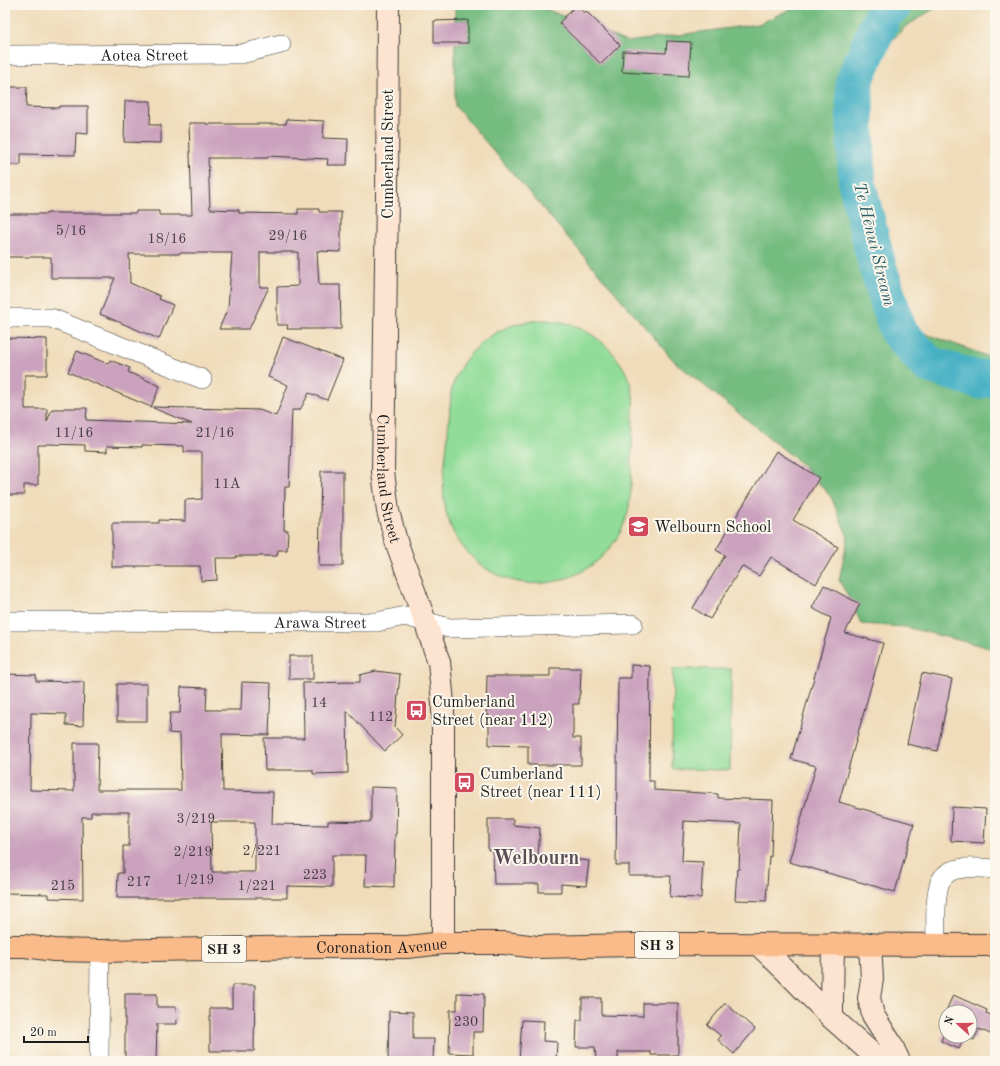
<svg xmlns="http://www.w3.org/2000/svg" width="1000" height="1066" font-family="'Old Standard TT',serif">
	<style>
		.green { fill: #90dc98; stroke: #567c5a }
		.forest { fill: #74bc80; stroke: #486c4e }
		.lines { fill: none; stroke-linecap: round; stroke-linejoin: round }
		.river { stroke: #46b1c4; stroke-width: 38 }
		.building { fill: #cba2bd; fill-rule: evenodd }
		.street-casing { stroke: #3c3934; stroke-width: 20 }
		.secondary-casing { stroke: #3c3934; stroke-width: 24 }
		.highway-casing { stroke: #3c3934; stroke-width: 24 }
		.street { stroke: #fff; stroke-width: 19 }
		.secondary { stroke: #fde4d1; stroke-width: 22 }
		.highway { stroke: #fabb8b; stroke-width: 22 }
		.labels { text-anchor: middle; stroke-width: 4; stroke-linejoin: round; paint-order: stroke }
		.number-label { font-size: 14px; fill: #483e44 }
		.shield { fill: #fbf7ec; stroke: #5f5e5a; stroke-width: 1 }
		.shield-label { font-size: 15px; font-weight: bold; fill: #1c1c1c }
		.street-label { font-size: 16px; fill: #1c1c1c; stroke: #fbf7ec }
		.poi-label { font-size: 16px; fill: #1c1c1c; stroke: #fbf7ec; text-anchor: start }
		.water-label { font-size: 17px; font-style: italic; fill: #2f5f68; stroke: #fbf7ec }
		.district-label { font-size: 20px; font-weight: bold; fill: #594b54; stroke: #fbf7ec }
	</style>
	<rect width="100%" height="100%" fill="#fbf7ec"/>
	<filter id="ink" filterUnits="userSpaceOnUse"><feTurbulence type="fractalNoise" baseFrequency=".025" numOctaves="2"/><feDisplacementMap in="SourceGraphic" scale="8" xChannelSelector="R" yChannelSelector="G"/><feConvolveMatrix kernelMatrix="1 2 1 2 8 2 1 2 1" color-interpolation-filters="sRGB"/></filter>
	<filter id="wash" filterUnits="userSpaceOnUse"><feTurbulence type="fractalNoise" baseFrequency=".012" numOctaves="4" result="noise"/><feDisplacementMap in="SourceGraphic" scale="16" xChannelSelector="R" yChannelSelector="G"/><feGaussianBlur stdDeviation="0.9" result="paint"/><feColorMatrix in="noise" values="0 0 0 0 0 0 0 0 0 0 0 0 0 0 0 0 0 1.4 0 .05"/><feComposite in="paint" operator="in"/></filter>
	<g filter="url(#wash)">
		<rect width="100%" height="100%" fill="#f0dcba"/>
		<g class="green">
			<path d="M547,320C553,321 560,322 566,323C598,332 628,361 633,395C634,401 633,408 633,414C633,426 632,439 632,451C631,469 632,489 629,507C620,555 574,588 526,583C484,579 447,542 444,499C442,481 445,462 447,444C448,431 449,419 450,407C451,401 450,394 452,388C460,358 485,334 514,325C525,321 536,321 547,320Z"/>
			<path d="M673,669H731L730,770L672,769Z"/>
		</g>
		<path class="forest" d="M455,5H536L627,42L759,24L799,5H940L905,27L866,67L857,120L867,202L892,286L918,331L995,359V649L905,627L861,624L855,609L839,580L848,537L831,497L803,465L674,361L455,106Z"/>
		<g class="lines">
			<path class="river" d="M893,5L885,10L854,82L857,184L877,264L898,331L928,364L978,380L995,377"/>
		</g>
		<g id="blocks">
			<g class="building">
				<path d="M576,5L584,13L586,11L620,45L601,64L559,23Z"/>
				<path d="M468,20V43H434V21Z"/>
				<path d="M667,41L691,42L689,76L622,72L623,51L666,53Z"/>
				<path d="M7,87H27L26,107L59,108V106H88V134L76,133L75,155L21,154V165H5V107H6Z"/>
				<path d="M125,101H151L150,125H161V143L124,142Z"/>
				<path d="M287,119L324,121L323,138L348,139L347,165H327L328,159L268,156V158H208L210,209L239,210V213L298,214V209H319V212H341V252L317,251L319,285H340L341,329H287L288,325H277V287L298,286V252H260V287H269L249,329H219L228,308L232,253H179V254H129L130,283L160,296L159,299L173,305L159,339L100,314L115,278H51V257H5V214H47V213H136V211H159V215H192L189,123H206V124H286Z"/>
				<path d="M283,337L343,360L327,400L309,393L300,410H292L289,487H285L284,530H288L287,550H278L277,556H236V558H216L217,580L201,581L200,566H137V567H112V523H159V520L185,521V500L202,499V452H184V446L142,445V447L107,446V452L85,451V445L46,444V445H38V485H24V495H5V338L47,339V375H25V409H47V422L52,409H64V408H87L86,420L192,424L153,408V407L259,410L276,416L288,385L268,377Z"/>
				<path d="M77,351L108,364L110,360L130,368L128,372L160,386L151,407L68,372Z"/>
				<path d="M776,451L819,478L793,520L838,547L816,584L771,557L759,576L742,566L710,619L693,608L725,555L716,550Z"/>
				<path d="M321,471H343V566H319Z"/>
				<path d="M824,585L860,604L845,633L883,643L839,802L914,824L895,892L789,862L816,766L791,759L831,618L812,608Z"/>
				<rect x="289" y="656" width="24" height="23"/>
				<path d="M631,665L650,666L649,781H654V790L718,794V798L773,800L771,857L769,856L766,901L735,900L737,869H739L741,824L684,821L682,861L703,862L701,898L670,897L671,876H629V865H616L618,678H631Z"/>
				<path d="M550,668H581L580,694H579V704H573V738H581V765H528V746L489,745V715H486L487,676H550Z"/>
				<path d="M376,671L400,674L395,727L402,735L385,751L347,711L348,773L313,774V770H265L264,738H304L303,683L360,682V675Z"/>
				<path d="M922,673L952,679L937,751L907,744Z"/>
				<path d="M5,674L36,675V681L84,682L83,726L66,725V714L31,713L30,790L74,791V743H98L97,790H181L180,734L169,733L170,713H180L181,687L207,688L206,710H241L242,682L271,683L269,735L222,734L223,791L273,792L272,824L328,825V821L371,822V787L397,788L396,834H395L394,887L365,886L366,855H332V887L287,886V898H117L118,873H123V846H129V812H91V817H82L83,899L48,898V894L5,893ZM211,822H255V872H212Z"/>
				<rect x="117" y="684" width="30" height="37"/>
				<path d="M952,807L986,809L984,843L951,841Z"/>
				<path d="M488,819H513V825L540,828L538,855L589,861L586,886L561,884V892H539V884H494L493,850H488Z"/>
				<path d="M232,985H255L254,1051H210V1008H232Z"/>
				<path d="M457,993L484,994L483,1032H473V1054L449,1053L450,1010H457Z"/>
				<path d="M125,994H157V1007H176L177,1024H157L156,1061H125Z"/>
				<path d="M953,995L987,1010L986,1013L995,1017V1036L979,1029L974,1040L965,1036H970V1012H946V1027L940,1025Z"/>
				<path d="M582,998H601V1015L643,1016V1003H678V1055H651V1052H618V1061H596L595,1047H576L577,1020H582Z"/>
				<path d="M725,1003L755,1029L734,1054L718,1040L721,1036L707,1025Z"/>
				<path d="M389,1011L413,1012V1039H434L433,1061H388Z"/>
				<path d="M522,1020L544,1021L543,1041L557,1042L556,1061H519Z"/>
				<path d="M946,1029V1036H965L959,1049L941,1041Z"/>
			</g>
		</g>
	</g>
	<g filter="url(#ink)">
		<use href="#blocks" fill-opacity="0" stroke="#3c3934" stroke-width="1"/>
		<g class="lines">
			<defs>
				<g id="street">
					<path id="s1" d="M5,55L241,54L281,44"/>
					<path d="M5,318H51L202,379"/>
					<path id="s2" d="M5,621L377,622L405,616L449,628L633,624"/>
					<path d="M936,944C936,927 934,898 940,882C942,878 947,873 951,871C965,866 981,868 995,869"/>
					<path d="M99,1061L100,951"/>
				</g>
				<g id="secondary">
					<path id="s3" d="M388,5L387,195L383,472L388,511L396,541L425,621L439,662L443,703V943"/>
					<path d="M758,944L786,971L832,1018L879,1060L884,1061"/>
					<path d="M870,944L872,979L869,998L873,1015L890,1042L899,1061"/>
					<path d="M832,1018V1001L833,944"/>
				</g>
				<g id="highway">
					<path id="s4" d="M5,946H25L54,950L100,951L311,947H407L443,943H505L537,947L684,944L995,945"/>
				</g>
			</defs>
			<use href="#street" class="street-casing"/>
			<use href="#secondary" class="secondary-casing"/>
			<use href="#highway" class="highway-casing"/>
			<use href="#street" class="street"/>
			<use href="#secondary" class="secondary"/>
			<use href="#highway" class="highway"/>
		</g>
	</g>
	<defs>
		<symbol id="school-square" viewBox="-11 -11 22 22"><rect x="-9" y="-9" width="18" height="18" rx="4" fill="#d1495b" stroke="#fbf7ec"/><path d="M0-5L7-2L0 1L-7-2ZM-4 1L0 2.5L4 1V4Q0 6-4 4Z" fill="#fff"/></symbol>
		<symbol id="bus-square" viewBox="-11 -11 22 22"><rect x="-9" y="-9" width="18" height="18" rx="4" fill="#d1495b" stroke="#fbf7ec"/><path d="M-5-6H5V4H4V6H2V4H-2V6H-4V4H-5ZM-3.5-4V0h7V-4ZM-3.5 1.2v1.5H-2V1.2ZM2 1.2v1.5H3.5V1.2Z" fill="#fff"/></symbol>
	</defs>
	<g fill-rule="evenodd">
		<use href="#school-square" x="626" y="514" width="25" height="25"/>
		<use href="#bus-square" x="404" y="698" width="25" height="25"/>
		<use href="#bus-square" x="452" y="770" width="25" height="25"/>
	</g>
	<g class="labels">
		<g class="number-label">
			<text x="71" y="235">5/16</text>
			<text x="288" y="240">29/16</text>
			<text x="167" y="243">18/16</text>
			<text x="74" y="437">11/16</text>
			<text x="215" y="437">21/16</text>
			<text x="227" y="488">11A</text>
			<text x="319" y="707">14</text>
			<text x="381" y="721">112</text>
			<text x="196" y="823">3/219</text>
			<text x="262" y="855">2/221</text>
			<text x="193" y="856">2/219</text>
			<text x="315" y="879">223</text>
			<text x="195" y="884">1/219</text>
			<text x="139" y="886">217</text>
			<text x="63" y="890">215</text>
			<text x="257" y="890">1/221</text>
			<text x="466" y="1026">230</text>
		</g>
		<g class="shield">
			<rect x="635" y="932" width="44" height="26" rx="3"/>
			<rect x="202" y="936" width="44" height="26" rx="3"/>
		</g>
		<g class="shield-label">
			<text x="657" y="950">SH 3</text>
			<text x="224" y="954">SH 3</text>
		</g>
		<g class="street-label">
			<text dy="6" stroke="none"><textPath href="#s1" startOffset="139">Aotea Street</textPath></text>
			<text transform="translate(387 154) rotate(-90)" y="6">Cumberland Street</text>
			<text dy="6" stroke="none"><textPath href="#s3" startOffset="474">Cumberland Street</textPath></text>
			<text dy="6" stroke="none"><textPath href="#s2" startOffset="315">Arawa Street</textPath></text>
			<text dy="6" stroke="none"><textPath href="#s4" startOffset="377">Coronation Avenue</textPath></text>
		</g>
		<g class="poi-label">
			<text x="654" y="532">Welbourn School</text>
			<text x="432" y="707">Cumberland<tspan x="432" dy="18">Street (near 112)</tspan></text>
			<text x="480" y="779">Cumberland<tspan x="480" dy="18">Street (near 111)</tspan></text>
		</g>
		<g class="water-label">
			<text transform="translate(875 244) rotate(76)" y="6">Te Hēnui Stream</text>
		</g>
		<g class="district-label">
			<text x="536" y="864">Welbourn</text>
		</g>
	</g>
	<rect width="1000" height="1066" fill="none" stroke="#fbf7ec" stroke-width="20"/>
	<g transform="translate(958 1024) rotate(291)"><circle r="19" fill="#fbf7ec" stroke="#a29f99"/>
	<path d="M0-3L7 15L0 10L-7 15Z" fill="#d1495b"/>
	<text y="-6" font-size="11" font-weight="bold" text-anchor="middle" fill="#1c1c1c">N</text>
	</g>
	<path d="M24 1036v6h64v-6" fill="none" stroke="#1c1c1c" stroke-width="2"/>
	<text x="30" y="1036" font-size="12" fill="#1c1c1c" stroke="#fbf7ec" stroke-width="3" paint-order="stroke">20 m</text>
</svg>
